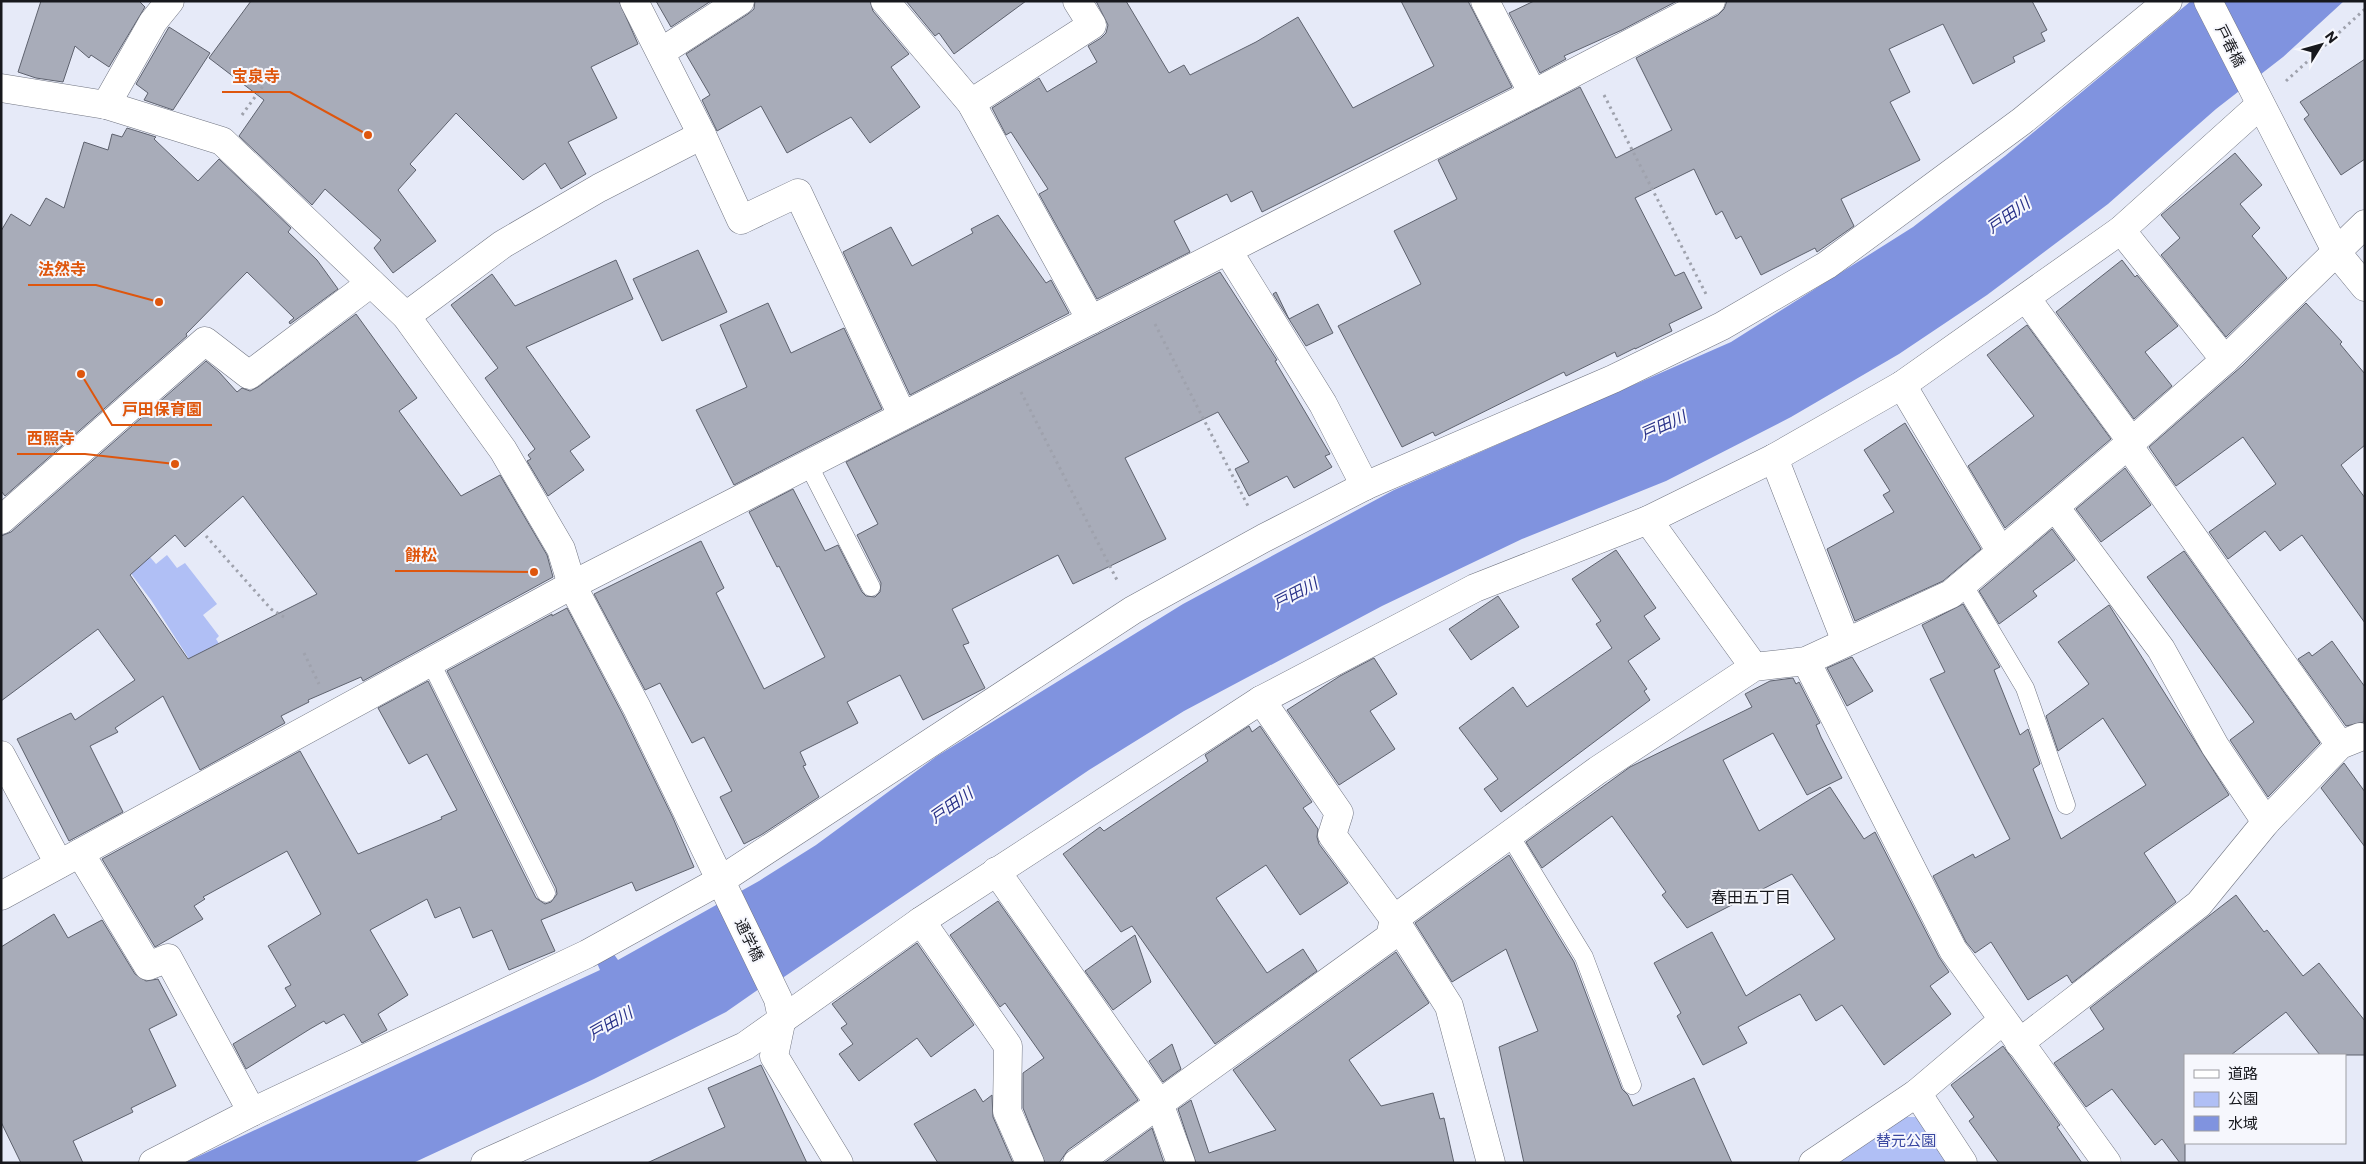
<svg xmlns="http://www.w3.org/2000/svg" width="2366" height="1164" font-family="Commissioner,'Noto Sans JP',sans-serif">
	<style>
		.green { fill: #b0bff5 }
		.water { fill: #8093df }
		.building { fill: #a8acb9; stroke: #5e626e; fill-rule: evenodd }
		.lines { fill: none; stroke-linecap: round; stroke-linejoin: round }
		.service-casing { stroke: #717582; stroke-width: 19 }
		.minor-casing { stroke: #717582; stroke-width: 29 }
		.tertiary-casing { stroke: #717582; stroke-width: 29 }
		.path { stroke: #9fa2ad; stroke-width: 3; stroke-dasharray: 2.5 4; stroke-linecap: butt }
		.service { stroke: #fff; stroke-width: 18 }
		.minor { stroke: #fff; stroke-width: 28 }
		.tertiary { stroke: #fff; stroke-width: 28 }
		.labels { text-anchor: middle; stroke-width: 4; stroke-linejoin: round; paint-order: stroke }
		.street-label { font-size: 15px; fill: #17181d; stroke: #f6f7fd }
		.park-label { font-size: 15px; fill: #3a48a1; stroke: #f6f7fd }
		.water-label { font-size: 16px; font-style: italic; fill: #293289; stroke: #f6f7fd }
		.neighbourhood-label { font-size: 16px; fill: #17181d; stroke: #f6f7fd }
		.leader { fill: none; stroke: #de560d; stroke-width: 2 }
		.callout-dot { fill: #de560d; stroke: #f6f7fd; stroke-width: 2 }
		.callout-label { font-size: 16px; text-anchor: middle; font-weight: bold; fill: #de560d; stroke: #f6f7fd; stroke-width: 4; stroke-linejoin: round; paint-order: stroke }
	</style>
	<rect width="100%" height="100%" fill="#e6eaf8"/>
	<g class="green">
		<path d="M99,497L156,564L167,555L177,568L185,563L217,604L203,615L219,636L216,639L230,661L202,679L151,600L83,510Z"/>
		<path d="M1901,1117H1917L1948,1163H1834Z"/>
	</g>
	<path class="water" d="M2191,1H2344L2283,57L2216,109L2108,204L1987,295L1899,354L1791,417L1666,481L1522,539L1382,606L1184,711L1089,770L781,979L759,989L726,1012L594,1079L413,1163H184L600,970L597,963L613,953L618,960L759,881L816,845L937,756L1183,604L1394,490L1731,342L1913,227L2005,156Z"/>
	<g class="building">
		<path d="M41,1H139L145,7L109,67L91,55L89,58L75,46L63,82L36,78L18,72Z"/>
		<path d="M251,1H619L638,44L591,67L617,118L568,142L586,174L561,189L545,163L523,180L456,113L410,164L416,170L398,190L436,241L393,273L374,248L381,240L325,189L312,205L239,136L264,100L209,58Z"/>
		<path d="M656,1H711L671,27Z"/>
		<path d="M755,1H870L873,11L909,54L891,67L920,107L870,143L851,117L787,153L761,106L717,131L702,100L710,95L686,54L748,14L754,9Z"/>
		<path d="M906,1H1026L954,54L939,33L935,36Z"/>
		<path d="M1096,1H1126L1169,73L1184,65L1190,75L1256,42L1298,17L1353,108L1434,66L1401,1H1468L1512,87L1262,212L1252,191L1231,202L1227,194L1174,221L1190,252L1097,299L1039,194L1048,189L1011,132L1006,135L992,108L1039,78L1047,92L1097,62L1088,46L1101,38L1106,33L1108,25Z"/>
		<path d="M1534,1H1677L1622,30L1564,56L1566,59L1540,73L1509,13Z"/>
		<path d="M1727,1H2032L2047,30L2041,33L2045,41L2013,57L2015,62L1973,84L1943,24L1889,49L1910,92L1890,102L1920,160L1841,199L1854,226L1817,252L1815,248L1761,275L1741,236L1736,239L1722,211L1716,215L1694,169L1635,198L1675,276L1684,272L1702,308L1669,324L1672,331L1635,349V348L1617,357L1615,352L1566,376L1564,372L1435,436L1433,432L1402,447L1338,326L1421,284L1394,231L1457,199L1438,160L1580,87L1616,158L1672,130L1636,58L1718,15L1724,9Z"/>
		<path d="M169,27L210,53L173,110L144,100L148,93L136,84Z"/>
		<path d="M2365,59V159L2341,175L2304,119L2309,115L2300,102Z"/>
		<path d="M127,128L156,137L154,139L198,181L219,159L291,228L288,232L317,260L338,289L290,324L289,322L294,318L247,272L186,334L187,336L5,496L1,491V231L11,214L30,226L46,198L64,208L84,142L108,150L112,134L122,137Z"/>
		<path d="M2235,153L2262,185L2240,204L2260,228L2252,236L2287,278L2226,337L2161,255L2180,238L2161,215Z"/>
		<path d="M998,215L1046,283L1051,280L1069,313L910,395L843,252L891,227L912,266L973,233L971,229Z"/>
		<path d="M698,250L727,312L662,341L633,279Z"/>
		<path d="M616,260L633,299L526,347L590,437L570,451L584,470L548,496L527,461L531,459L528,455L535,449L485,378L498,368L451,305L492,274L515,306Z"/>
		<path d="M2122,260L2135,277L2137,275L2178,326L2145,352L2172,386L2134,419L2056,312Z"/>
		<path d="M1220,272L1277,360L1275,361L1330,454L1325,456L1332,467L1294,488L1287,476L1249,496L1235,469L1249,462L1218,412L1125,458L1166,539L1073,584L1058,555L952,609L969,643L963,645L985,688L923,720L900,675L847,702L858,723L800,752L806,765L803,766L819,797L761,835L744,844L720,797L732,791L704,737L692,743L660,683L645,690L594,594L701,541L724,588L716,593L764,689L825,657L779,566L777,567L749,512L793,489L825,551L838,545L862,592L866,596L875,597L880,592L881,583L857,535L878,524L846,462Z"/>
		<path d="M1276,292L1289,319L1318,304L1333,333L1306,346L1273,294Z"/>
		<path d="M768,303L791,353L844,328L882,409L734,485L696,410L747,387L720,325Z"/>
		<path d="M2306,303L2342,342L2340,344L2365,374V445L2341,465L2365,498V623L2302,535L2280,551L2265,531L2228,559L2209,532L2276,484L2243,437L2176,486L2149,447L2242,366Z"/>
		<path d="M356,314L417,398L399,411L461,496L500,475L547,555L553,577L363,681L361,677L308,700L309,702L281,716L285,723L200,770L163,696L115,728L118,732L90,746L123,812L69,841L17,739L71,713L75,720L135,680L98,629L1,701V536L11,532L206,361L219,372L237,392L242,388L250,391L258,387ZM243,496L317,594L188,659L130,575L175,535L185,547Z"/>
		<path d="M2027,325L2111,439L2005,528L1968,466L2034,416L1987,355Z"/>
		<path d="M1905,423L1981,549L1943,581L1855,621L1827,549L1894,512L1883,495L1890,491L1864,450Z"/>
		<path d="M2125,468L2151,505L2101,542L2076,509Z"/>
		<path d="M2052,529L2075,560L2033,591L2037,596L1999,624L1979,591Z"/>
		<path d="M1616,550L1656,608L1644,616L1660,639L1628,661L1647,689L1644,691L1650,700L1501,812L1484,789L1498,779L1459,728L1513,687L1527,707L1612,648L1596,624L1601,621L1572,579Z"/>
		<path d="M2184,551L2320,743L2268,797L2230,740L2254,722L2147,577Z"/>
		<path d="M1498,596L1519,627L1471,660L1449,629Z"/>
		<path d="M1963,604L2000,667L1994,670L2020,735L2028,729L2040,764L2033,769L2061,839L2146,785L2103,718L2058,751L2046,716L2089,684L2058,642L2109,605L2229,795L2144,853L2176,902L2072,983L2067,975L2028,1000L1991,942L1975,953L1966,942L1933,876L1973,854L1975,858L2010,839L1930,679L1945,672L1922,625Z"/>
		<path d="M567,608L623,715L673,818L694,867L636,891L632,882L541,920L555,951L509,970L492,930L473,938L460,907L435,918L427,899L370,930L408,995L378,1014L387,1030L362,1043L344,1014L326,1024L324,1021L310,1029L246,1069L233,1044L296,1006L285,988L291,985L268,946L321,914L287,851L203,897L205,899L194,906L203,919L155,947L102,859L300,751L358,854L442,819L441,817L457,810L427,754L409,764L378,708L428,681L536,898L545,904L551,902L557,894L556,888L447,671L552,614V616Z"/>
		<path d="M2332,641L2365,687L2364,722L2346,726L2298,659L2309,652L2312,656Z"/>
		<path d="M1852,657L1873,691L1847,706L1827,668Z"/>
		<path d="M1374,658L1397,694L1370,711L1395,749L1339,785L1287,710L1340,676Z"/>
		<path d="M1793,678L1796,684L1799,682L1820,723L1816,725L1821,737L1842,778L1807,795L1773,733L1723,760L1759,831L1830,787L1864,839L1875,832L1939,957L1949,972L1930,986L1951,1014L1884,1065L1842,1005L1816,1021L1800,994L1738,1027L1747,1043L1703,1065L1677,1016L1681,1013L1654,963L1712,932L1746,996L1835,939L1792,874L1687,928L1662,895L1666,892L1612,816L1542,868L1526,842L1630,767L1752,707L1745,694L1770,681Z"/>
		<path d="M1249,726L1252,732L1260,726L1312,802L1303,808L1318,829L1317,837L1319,844L1348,883L1300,915L1266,865L1216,898L1267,973L1303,949L1317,971L1215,1044L1132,926L1121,932L1063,854L1100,827L1104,831L1208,761L1205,755Z"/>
		<path d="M2344,763L2365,792V847L2321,788Z"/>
		<path d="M1509,855L1574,962L1622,1089L1628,1095L1633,1106L1694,1078L1732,1163H1524L1499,1047L1538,1031L1506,949L1452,982L1415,923Z"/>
		<path d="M2236,895L2264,932L2267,930L2303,976L2319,963L2365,1021V1055H2320L2286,1012L2231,1055H2185V1163H2180L2162,1139L2155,1145L2112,1089L2086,1107L2054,1063L2104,1029L2090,1008Z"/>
		<path d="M998,901L1138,1100L1068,1150L1059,1163H1045L1023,1108V1073L1044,1058L1005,1003L1000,1007L950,935Z"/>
		<path d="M54,914L68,938L102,920L135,974L146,981L158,979L177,1015L149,1029L176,1086L131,1108L133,1112L73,1141L83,1163H21L1,1122V947Z"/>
		<path d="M1135,935L1151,982L1113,1010L1085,971Z"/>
		<path d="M917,943L974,1025L931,1057L917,1038L859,1081L839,1054L853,1044L841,1028L847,1024L832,1004Z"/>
		<path d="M1396,952L1429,1003L1349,1060L1381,1106L1433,1093L1440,1119L1444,1118L1454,1163H1196L1178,1109L1191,1100L1209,1153L1276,1130L1233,1070Z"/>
		<path d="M1172,1044L1181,1069L1163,1082L1149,1061Z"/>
		<path d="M2003,1046L2060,1125L2057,1127L2082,1163H1999L1969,1121L1974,1117L1951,1085Z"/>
		<path d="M761,1065L807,1163H647L725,1127L708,1088Z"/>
		<path d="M975,1089L983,1102L992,1095L993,1117L1013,1163H938L914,1124Z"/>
		<path d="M1152,1128L1164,1163H1104Z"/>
	</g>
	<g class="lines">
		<defs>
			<g id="service">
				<path d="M808,464L871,587"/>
				<path d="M1963,584L2025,688L2066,805"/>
				<path d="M431,663L546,893"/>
				<path d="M1509,834L1584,957L1632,1085"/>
			</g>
			<g id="minor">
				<path d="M634,1L702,135L741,220L798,193L902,415"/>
				<path d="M885,1L971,103L1091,320"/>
				<path d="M1485,1L1533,94"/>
				<path d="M661,52L740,1"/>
				<path d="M1,88L106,105L222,141L406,316L503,450L561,549L572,585L637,708L778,999L782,1018L774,1056L839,1163"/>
				<path d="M971,103L1092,25L1077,1"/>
				<path d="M106,105L153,22L170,1"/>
				<path d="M2121,230L2225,360"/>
				<path d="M1228,251L1323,404L1365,486"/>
				<path d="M2026,298L2132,442"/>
				<path d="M406,316L503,244L599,188L702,135"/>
				<path d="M1902,385L2001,552"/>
				<path d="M2128,445L2340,745"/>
				<path d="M1774,458L1846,642"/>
				<path d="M2055,507L2161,649L2215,746L2266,822"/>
				<path d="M1,520L205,341L249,375L371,283"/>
				<path d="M1648,520L1754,667"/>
				<path d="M1806,661L1953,950L2107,1163"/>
				<path d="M1261,700L1475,588L1648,520L1774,458L1902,385L2121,230L2260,105"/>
				<path d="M1,755L59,864"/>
				<path d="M80,853L148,966L168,958L252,1112"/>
				<path d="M996,871L1159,1103L1181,1163"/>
				<path d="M1,896L572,585L1533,94L1711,1"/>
				<path d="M921,921L1008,1046L1007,1111L1030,1163"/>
				<path d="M2019,1043L2199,904L2266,822L2340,745L2360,737"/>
				<path d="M1917,1093L1963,1163"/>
				<path d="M153,1163L252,1112L587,954L721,880L1133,610L1264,538L1365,486L1613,379L1722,326L1827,265L2022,121L2168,1"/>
				<path d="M485,1163L745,1046L921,921L1261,700L1339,813L1332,835L1394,919L1449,1006L1491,1163"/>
				<path d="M1077,1163L1390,937L1394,919L1598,770L1754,667L1806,661L1951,594L2128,445L2225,360L2365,224"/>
				<path d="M1813,1163L1917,1093L2002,1021"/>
			</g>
			<path id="tertiary" d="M2208,1L2337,253L2365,287"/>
		</defs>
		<use href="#service" class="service-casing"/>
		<use href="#minor" class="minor-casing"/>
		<use href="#tertiary" class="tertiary-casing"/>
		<g class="path">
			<path d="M2286,81L2365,9"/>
			<path d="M1604,95L1707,296"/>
			<path d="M242,115L268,79"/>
			<path d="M1155,324L1249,508"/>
			<path d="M1021,392L1117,580"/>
			<path d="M206,536L271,609L287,619"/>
			<path d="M304,653L319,684"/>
		</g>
		<use href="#service" class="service"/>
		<use href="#minor" class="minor"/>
		<use href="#tertiary" class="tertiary"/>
	</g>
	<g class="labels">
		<g class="street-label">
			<text transform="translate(2230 46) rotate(63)" y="5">戸春橋</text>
			<text transform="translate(749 940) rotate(64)" y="5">通学橋</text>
		</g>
		<g class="park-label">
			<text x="1906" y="1146">替元公園</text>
		</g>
		<g class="water-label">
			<text transform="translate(2008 215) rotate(-35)" y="6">戸田川</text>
			<text transform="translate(1663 425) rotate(-24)" y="6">戸田川</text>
			<text transform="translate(1295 593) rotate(-27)" y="6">戸田川</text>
			<text transform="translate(951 805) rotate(-35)" y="6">戸田川</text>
			<text transform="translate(610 1023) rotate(-30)" y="6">戸田川</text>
		</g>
		<g class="neighbourhood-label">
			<text x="1751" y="903">春田五丁目</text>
		</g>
	</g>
	<path class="leader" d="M368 135L290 92H222M159 302L96 285H28M81 374L112 425H212M175 464L85 454H17M534 572L447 571H395"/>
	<g class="callout-dot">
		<circle cx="368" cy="135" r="5"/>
		<circle cx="159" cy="302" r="5"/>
		<circle cx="81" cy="374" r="5"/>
		<circle cx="175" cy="464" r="5"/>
		<circle cx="534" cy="572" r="5"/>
	</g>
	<g class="callout-label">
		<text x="256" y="82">宝泉寺</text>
		<text x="62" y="275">法然寺</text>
		<text x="162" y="415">戸田保育園</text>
		<text x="51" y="444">西照寺</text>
		<text x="421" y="561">餅松</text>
	</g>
	<rect width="2366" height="1164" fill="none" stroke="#17181d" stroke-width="5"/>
	<rect x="2184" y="1054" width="162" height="90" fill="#f6f7fd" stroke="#9d9ea3"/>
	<rect x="2194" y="1070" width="25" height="8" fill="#ffffff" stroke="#9d9ea3"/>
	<text x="2228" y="1079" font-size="15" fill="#17181d">道路</text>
	<rect x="2194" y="1092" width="25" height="15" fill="#b0bff5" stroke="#9d9ea3"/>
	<text x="2228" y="1104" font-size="15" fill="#17181d">公園</text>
	<rect x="2194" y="1116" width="25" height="15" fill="#8093df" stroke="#9d9ea3"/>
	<text x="2228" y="1129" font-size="15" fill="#17181d">水域</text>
	<g transform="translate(2321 45) rotate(53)" stroke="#f6f7fd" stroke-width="4" paint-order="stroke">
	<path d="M0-4L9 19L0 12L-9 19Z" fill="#17181d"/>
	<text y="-8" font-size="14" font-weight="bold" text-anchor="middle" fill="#17181d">N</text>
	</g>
</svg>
